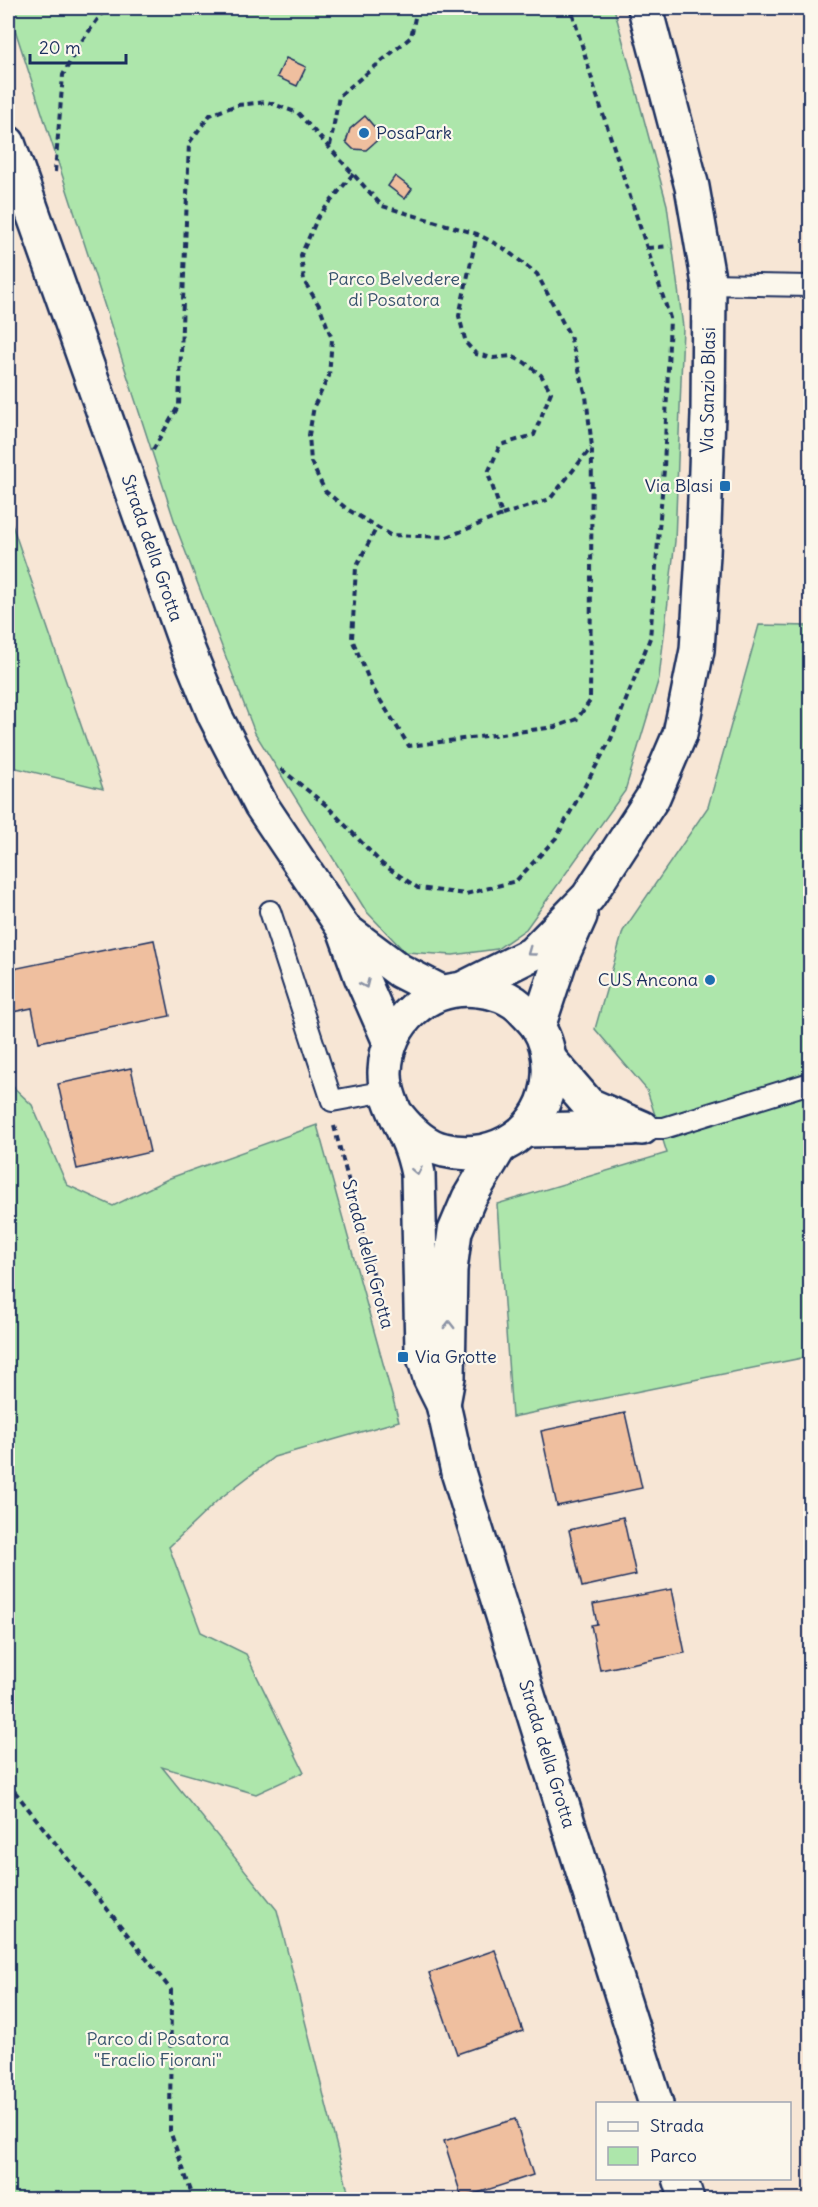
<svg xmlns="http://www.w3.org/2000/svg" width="818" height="2207" font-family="Delius,sans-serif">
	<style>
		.green { fill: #ade6ab; stroke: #648a84; stroke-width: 1.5 }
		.building { fill: #efbf9f; stroke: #1b2f5e; stroke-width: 1.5 }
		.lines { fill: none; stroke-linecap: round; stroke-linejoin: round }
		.lane-casing { stroke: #1b2f5e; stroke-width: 24 }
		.street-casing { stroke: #1b2f5e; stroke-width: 38 }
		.secondary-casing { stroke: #1b2f5e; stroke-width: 38 }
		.path { stroke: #1b2f5e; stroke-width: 4; stroke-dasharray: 6 4.5; stroke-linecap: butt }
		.lane { stroke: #fbf7ec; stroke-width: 20 }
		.street { stroke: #fbf7ec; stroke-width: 33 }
		.secondary { stroke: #fbf7ec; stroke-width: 33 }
		.oneway { stroke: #8b93a5 }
		.poi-dot { fill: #1f6fb2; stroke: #fbf7ec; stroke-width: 2 }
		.labels { text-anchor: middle; stroke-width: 4.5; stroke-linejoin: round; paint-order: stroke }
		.poi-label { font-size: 18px; fill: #1b2f5e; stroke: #fbf7ec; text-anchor: start }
		.park-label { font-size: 18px; fill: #38546d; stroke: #fbf7ec }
		.street-label { font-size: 18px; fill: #1b2f5e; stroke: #fbf7ec }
	</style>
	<rect width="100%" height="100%" fill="#f7e6d5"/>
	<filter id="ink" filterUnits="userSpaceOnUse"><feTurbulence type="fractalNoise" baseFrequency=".0167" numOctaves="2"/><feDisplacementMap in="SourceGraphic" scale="12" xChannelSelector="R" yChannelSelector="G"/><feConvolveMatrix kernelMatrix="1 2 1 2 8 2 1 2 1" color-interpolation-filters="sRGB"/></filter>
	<g filter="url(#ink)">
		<g class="green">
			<path d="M8,8H614L667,205L683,327L675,541L659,678L625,791L526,929L497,949L453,955L405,952L366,911L255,733L178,532Z"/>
			<path d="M8,513L103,789L8,766Z"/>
			<path d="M759,625L810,626V1370L807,1357L512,1417L497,1204L667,1153L647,1090L595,1029L623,931L708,807Z"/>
			<path d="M8,1082L32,1105L67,1185L113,1206L170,1178L317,1125L399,1421L274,1457L218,1500L169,1547L201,1632L246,1654L304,1772L256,1794L162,1767L277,1910L350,2199H8Z"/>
		</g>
		<g class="building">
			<path d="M286,58L306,67L297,86L277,77Z"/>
			<path d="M365,116L382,136L366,150L353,149L346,142L350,129Z"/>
			<path d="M395,176L412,189L405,199L388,186Z"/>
			<path d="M154,940L170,1016L39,1042L32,1008L8,1013V970Z"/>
			<path d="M131,1068L150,1152L77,1169L58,1084Z"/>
			<path d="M625,1413L642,1488L557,1506L541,1431Z"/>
			<path d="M623,1517L636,1575L582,1587L569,1530Z"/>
			<path d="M672,1589L685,1653L600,1670L591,1625L597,1624L593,1604Z"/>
			<path d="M495,1950L523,2031L457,2054L429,1973Z"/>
			<path d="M515,2119L533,2175L462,2198L444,2141Z"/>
		</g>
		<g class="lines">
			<defs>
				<g id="lane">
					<path d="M709,284L810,286"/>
					<path d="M270,911L332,1101L387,1091"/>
					<path d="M642,1128H664L810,1083"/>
				</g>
				<g id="street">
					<path d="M550,1060L589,1105L642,1128"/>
					<path d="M526,1130L632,1128"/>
				</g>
				<g id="secondary">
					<path d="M8,143L188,650L215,716L261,805L344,929L361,976L390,1042"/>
					<path d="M344,929L400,971L441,992"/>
					<path d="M464,988L532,954L588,897L653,797L680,734L697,650L703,554L708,414L709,284L692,187L645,8"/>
					<path d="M538,1027L559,963L580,916"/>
					<path d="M398,1116C410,1131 425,1146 444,1150C496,1163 547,1129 549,1075C550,1058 547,1041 538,1027C534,1021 528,1015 523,1010C512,998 494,991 478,990C428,984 387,1021 385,1071C384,1096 400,1121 409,1143C413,1153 416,1164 418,1174L422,1350L430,1378L443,1404L458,1472L656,2104"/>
					<path d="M443,1404L448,1377L450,1270L455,1231L469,1198L499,1148"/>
					<path d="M680,2178L687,2200"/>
				</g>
			</defs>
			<use href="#lane" class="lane-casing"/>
			<use href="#street" class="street-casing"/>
			<use href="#secondary" class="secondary-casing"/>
			<g class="path">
				<path d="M330,146L339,96L411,37L417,8"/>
				<path d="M55,172L63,75L79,45L106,8"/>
				<path d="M353,174L318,217L301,255L304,281L320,307L332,339L329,376L314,406L309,435L311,462L325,491L347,509L390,535L447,537L502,515L488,473L500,445L534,435L551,392L541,375L524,362L511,356L493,358L476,354L466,343L459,316L477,234"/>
				<path d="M648,248L669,246"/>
				<path d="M153,450L179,405L189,143L210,115L237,105L267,102L298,113L382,206L477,234L502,247L537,274L570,336L586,396L592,447L590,701L577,719L555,727L409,746L372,687L352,639L356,567L377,527"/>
				<path d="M502,515L550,499L591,448"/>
				<path d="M281,769L327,806L382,864L418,888L466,894L516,881L556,838L611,739L650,638L664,469L670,318L596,93L571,8"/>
				<path d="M334,1126L386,1322"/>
				<path d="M8,1783L171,1990L170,2131L194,2200"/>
			</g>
			<use href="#lane" class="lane"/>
			<use href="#street" class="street"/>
			<use href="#secondary" class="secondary"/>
		</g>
		<defs><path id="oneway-chevron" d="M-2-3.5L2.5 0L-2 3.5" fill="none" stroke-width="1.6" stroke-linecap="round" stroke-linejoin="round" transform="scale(1.5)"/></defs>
		<g class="oneway">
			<use href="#oneway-chevron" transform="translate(531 952) rotate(144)"/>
			<use href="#oneway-chevron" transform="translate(365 984) rotate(66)"/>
			<use href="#oneway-chevron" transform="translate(417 1171) rotate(79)"/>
			<use href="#oneway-chevron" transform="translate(449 1325) rotate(-90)"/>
		</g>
	</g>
	<g class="poi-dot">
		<circle cx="364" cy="133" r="6"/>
		<rect x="719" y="480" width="12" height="12" rx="3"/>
		<circle cx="710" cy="980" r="6"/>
		<rect x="397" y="1351" width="12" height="12" rx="3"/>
	</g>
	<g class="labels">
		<g class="poi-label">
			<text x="376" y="139">PosaPark</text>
			<text x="713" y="492" text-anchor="end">Via Blasi</text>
			<text x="698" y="986" text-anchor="end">CUS Ancona</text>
			<text x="415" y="1363">Via Grotte</text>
		</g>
		<g class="park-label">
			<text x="394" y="285">Parco Belvedere<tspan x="394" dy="21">di Posatora</tspan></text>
			<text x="158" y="2045">Parco di Posatora<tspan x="158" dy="21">"Eraclio Fiorani"</tspan></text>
		</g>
		<g class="street-label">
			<text transform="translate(708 390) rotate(-89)" y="6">Via Sanzio Blasi</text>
			<text transform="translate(152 548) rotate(71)" y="6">Strada della Grotta</text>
			<text transform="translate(368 1254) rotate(75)" y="6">Strada della Grotta</text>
			<text transform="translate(547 1754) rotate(73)" y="6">Strada della Grotta</text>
		</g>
	</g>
	<rect width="818" height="2207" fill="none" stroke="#fbf7ec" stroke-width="30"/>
	<rect x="15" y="15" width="788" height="2177" fill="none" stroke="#1b2f5e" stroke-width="2" filter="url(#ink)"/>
	<rect x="596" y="2102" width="195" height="78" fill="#fbf7ec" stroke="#a1a7b3" stroke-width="1.5"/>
	<rect x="608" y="2122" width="30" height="9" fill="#fbf7ec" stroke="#a1a7b3" stroke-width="1.5"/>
	<text x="650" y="2132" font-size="18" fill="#1b2f5e">Strada</text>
	<rect x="608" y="2147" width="30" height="18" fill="#ade6ab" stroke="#a1a7b3" stroke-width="1.5"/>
	<text x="650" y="2162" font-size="18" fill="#1b2f5e">Parco</text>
	<path d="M30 54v9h96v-9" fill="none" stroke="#1b2f5e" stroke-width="3"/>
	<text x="39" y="54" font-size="18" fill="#1b2f5e" stroke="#fbf7ec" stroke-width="4.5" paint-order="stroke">20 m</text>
</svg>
